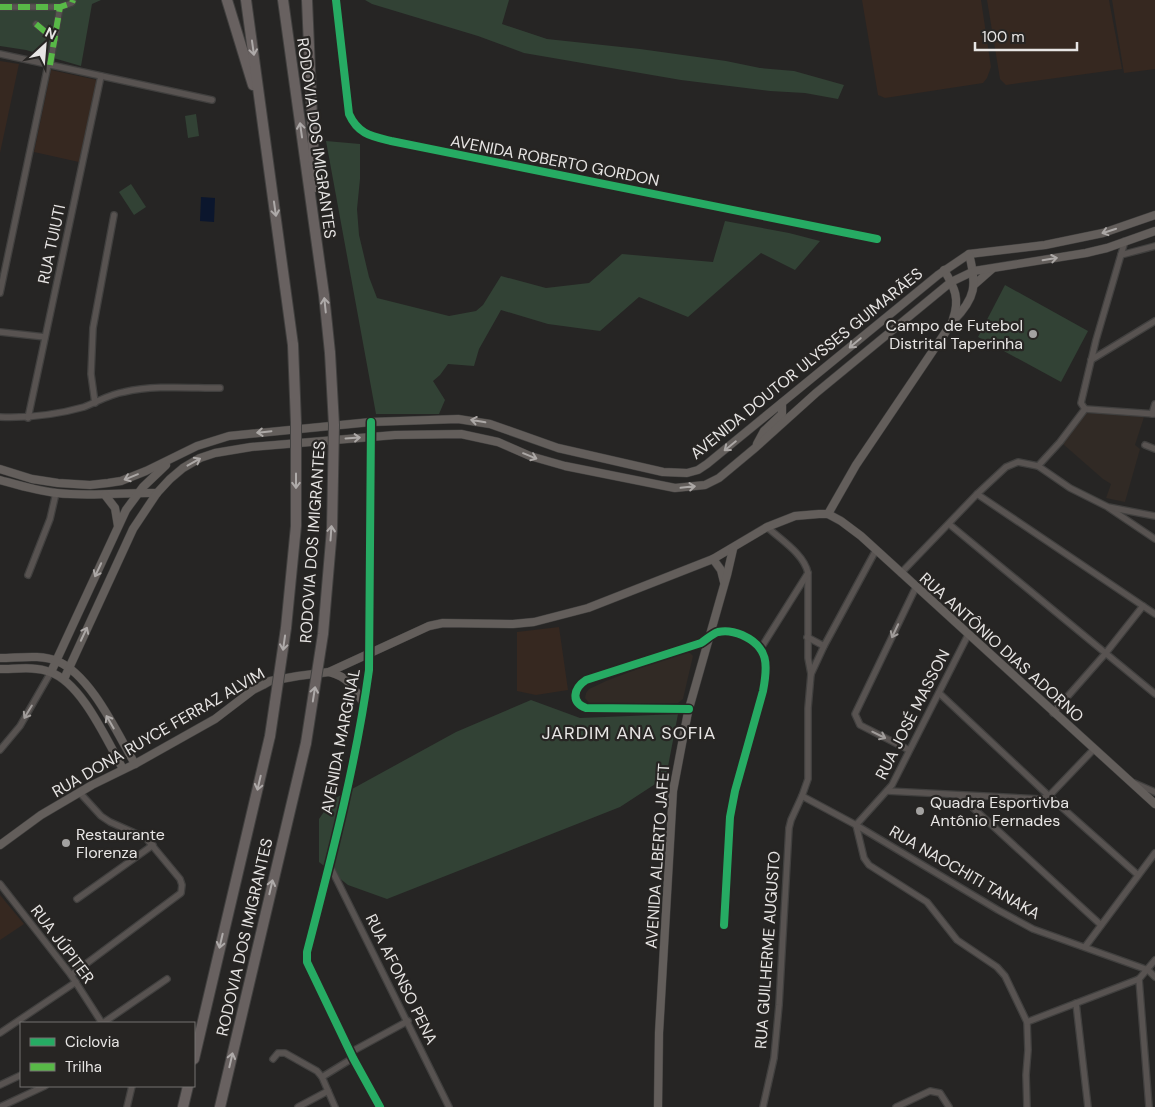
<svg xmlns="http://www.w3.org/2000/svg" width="1155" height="1107" font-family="'DM Sans',sans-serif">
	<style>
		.built { fill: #312a25 }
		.industrial { fill: #362820 }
		.green { fill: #324235 }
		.water { fill: #0b162d }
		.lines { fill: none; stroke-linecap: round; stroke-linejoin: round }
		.street-casing { stroke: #41403f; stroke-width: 8 }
		.secondary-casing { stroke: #41403f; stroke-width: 9 }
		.highway-casing { stroke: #41403f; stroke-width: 12 }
		.street { stroke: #585351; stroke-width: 5.5 }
		.secondary { stroke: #635e5b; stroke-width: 8 }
		.highway { stroke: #686160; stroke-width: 10 }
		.highway-bridge-casing { stroke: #41403f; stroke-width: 12; stroke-linecap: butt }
		.highway-bridge { stroke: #686160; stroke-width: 10 }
		.quiet { stroke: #58b947; stroke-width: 6; stroke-dasharray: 12 6; stroke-linecap: butt }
		.cycleway-casing { stroke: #272523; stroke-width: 11 }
		.cycleway { stroke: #26ab63; stroke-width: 8 }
		.oneway { stroke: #aeaaa9 }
		.oneway2 { stroke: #aca8a6 }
		.oneway3 { stroke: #a09c9a }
		.poi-dot { fill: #a3a2a1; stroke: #272523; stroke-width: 2 }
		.labels { text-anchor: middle; stroke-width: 4.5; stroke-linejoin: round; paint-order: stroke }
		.street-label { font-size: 16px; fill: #e7e5e4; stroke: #272523 }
		.poi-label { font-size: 16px; fill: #e7e5e4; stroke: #272523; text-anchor: start }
		.neighbourhood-label { font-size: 18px; letter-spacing: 1px; fill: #e7e5e4; stroke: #272523 }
	</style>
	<rect width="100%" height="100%" fill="#262524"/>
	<g class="built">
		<path d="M1086,413L1144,417L1135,445L1140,449L1125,502L1106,498L1111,484L1103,479L1063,444Z"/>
		<path d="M682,652L690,653L693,656L683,699L678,703L590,704L585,698L586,693L589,689L606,681Z"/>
	</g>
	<g class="industrial">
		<path d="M862,0H981L991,67L987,78L983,83L885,98L878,95Z"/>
		<path d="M987,0H1109L1122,69L1006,85L1000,79Z"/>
		<path d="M1112,0H1155V69L1124,73Z"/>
		<path d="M0,61L19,64L0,153Z"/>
		<path d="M51,70L97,80L79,162L34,152Z"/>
		<path d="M559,627L568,690L536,695L517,691V632Z"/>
		<path d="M0,895L24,924L0,940Z"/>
	</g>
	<g class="green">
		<path d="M0,0H101L92,4L81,66L26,50L0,46Z"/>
		<path d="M365,0H509L502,24L547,39L640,49L726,61L760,68L794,71L844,85L838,99L805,93L770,91L681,80L524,53L478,36L372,4Z"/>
		<path d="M196,114L199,136L188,138L185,116Z"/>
		<path d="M326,141L360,144V179L357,209L359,235L369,277L377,298L449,316L476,311L483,305L501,276L546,288L589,283L622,254L713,262L725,221L789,233L820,241L795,270L761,253L688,317L639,297L600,331L548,324L501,310L479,349L474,366L448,364L440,375L433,381L445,400L439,414H376Z"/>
		<path d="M131,184L146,207L134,215L119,192Z"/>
		<path d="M1005,285L1088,331L1061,382L978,337Z"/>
		<path d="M531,700L580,718L678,714L666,777L620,807L387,899L348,885L319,862V819L332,800L456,732Z"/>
	</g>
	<path class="water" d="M201,197L215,198L214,222L200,221Z"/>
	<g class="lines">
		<defs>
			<g id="street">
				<path d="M336,0L349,114C358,134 371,136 391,141L877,239"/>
				<path d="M0,7H60"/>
				<path d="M36,24L55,40"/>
				<path d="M0,54L212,100"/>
				<path d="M50,65L60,7L72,3L73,0"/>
				<path d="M1121,255L1155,246"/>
				<path d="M0,293L48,65"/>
				<path d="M0,332L45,337"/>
				<path d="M1091,360L1155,321"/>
				<path d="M95,403L91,374L93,328L114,215"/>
				<path d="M1085,409L1081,403L1096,340L1125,241"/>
				<path d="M1085,409L1155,414"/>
				<path d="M1152,414L1155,404"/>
				<path d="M0,417C29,418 56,415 84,407C97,402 110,394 124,392C154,385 189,388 220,388"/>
				<path d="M28,418L101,76"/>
				<path d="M1145,445L1155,449"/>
				<path d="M1038,466L1060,442L1085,409"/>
				<path d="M977,494L1155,614"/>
				<path d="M1109,508L1155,539"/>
				<path d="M949,524L1155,694"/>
				<path d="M767,527C781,540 804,554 808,573V658L811,674"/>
				<path d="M901,573L977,494L1006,467L1018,462L1038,466L1070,488L1108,507L1155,516"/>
				<path d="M28,575L50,519L56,493"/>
				<path d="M968,635L892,785L856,825L864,858L869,865L927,902L957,940L997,967L1005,976L1027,1022L1028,1050L1026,1075L1027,1107"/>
				<path d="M807,637L824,646"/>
				<path d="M761,648L808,573"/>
				<path d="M939,693L1049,796L1138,875"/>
				<path d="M689,709L586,708C570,702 574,688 586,680L701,643C707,639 712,634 718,632C726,630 735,632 742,635C769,647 768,665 763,691L735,791L730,817L724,925"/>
				<path d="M1053,713L1105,654L1143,606"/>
				<path d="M0,750L20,726L51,672"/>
				<path d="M909,750L860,725L855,714L916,587"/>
				<path d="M1134,783L1155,792"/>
				<path d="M887,791L1040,799L1049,796L1094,749"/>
				<path d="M959,795L1101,925"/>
				<path d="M802,796L856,825L998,910L1033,929L1148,970L1155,977"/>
				<path d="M329,864L449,1107"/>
				<path d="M0,884L71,975L102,1023"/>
				<path d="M77,899L153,845"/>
				<path d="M1085,947L1155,853"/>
				<path d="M71,975L181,893L182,885L180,879L146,838L110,822L101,816L80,793"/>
				<path d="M1139,979L1149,1107"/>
				<path d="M1076,1003L1088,1107"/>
				<path d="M1027,1022L1139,979L1155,960"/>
				<path d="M103,1023L167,979"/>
				<path d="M0,1033L76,982"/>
				<path d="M351,1052L408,1021"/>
				<path d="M273,1059L278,1053H285L317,1071L322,1077L335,1107"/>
				<path d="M322,1077L353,1058"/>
				<path d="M0,1085L21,1075"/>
				<path d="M0,1107L45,1086"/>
				<path d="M127,1107L132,1086"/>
				<path d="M298,1107L328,1091"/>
				<path d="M763,1107L774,1058L779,1005L789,828L791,820L802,796L808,779V708L811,674L824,646L876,550"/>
				<path d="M896,1107L930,1091L940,1093L949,1107"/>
			</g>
			<g id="secondary">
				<path d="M944,270C955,288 960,299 953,319"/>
				<path d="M975,284L992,269"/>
				<path d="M371,422L369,670C356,765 331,859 307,952V962L353,1058L380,1107"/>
				<path d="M757,444L764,431L782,414V403"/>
				<path d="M0,469L32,479L58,483L90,485L108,483L121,481L146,471L197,446L229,436L371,422L458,419L490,424L558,448L663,472L687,473L698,470L707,464L938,275L969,254L1045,245L1103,233L1155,215"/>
				<path d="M0,480C18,485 37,491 57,493C90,497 124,492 157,493"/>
				<path d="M105,495L115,508L118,526"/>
				<path d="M828,514L856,465L953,321C976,298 977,285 969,254"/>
				<path d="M713,559L721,570L724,582"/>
				<path d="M0,658C18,658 41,654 57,661C91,675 117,733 135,764"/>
				<path d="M0,669C16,669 35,666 50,672C82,683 107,741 123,769"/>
				<path d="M51,672L126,510L143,487L166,465"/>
				<path d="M329,672C349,677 354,688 364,704"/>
				<path d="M64,679L133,529L157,493L170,479L183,468L200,458L215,453L251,447L395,435L461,434L498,442L530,456L565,466L675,488L705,485L719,478L755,448L816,393L951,282L974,271L1086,253L1107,248L1155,231"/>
				<path d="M0,845L41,815L92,785L135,764L215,719L253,690L263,685L270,681L298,676L329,672L429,626L443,623L513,624L534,622L588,608L713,559L767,527L795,516L819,514H828L841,521L861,536L1155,804"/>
				<path d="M658,1107L659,1033L673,791L688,712L727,575L733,549"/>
			</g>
			<g id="highway">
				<path d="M227,0L253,85"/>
				<path d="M246,0L293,345"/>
				<path d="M283,0L324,295L330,353"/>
				<path d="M307,0L315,187"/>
				<path d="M194,1059L270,736"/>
				<path d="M183,1107L188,1086"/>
				<path d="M220,1107L306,743"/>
			</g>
		</defs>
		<use href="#street" class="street-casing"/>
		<use href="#secondary" class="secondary-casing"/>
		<use href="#highway" class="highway-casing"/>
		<use href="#street" class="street"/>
		<use href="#secondary" class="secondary"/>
		<use href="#highway" class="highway"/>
		<defs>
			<g id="highway-bridge">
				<path d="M270,736L286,628L296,526V423L293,345"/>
				<path d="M306,743L323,634L332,529L334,425L330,353"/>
			</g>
		</defs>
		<use href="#highway-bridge" class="highway-bridge-casing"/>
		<use href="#highway-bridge" class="highway-bridge"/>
		<g class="quiet">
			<path d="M0,7H60"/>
			<path d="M36,24L55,40"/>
			<path d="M50,65L60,7L72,3L73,0"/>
		</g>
		<defs>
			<g id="cycleway">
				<path d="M336,0L349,114C358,134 371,136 391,141L877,239"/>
				<path d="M371,422L369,670C356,765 331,859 307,952V962L353,1058L380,1107"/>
				<path d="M689,709L586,708C570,702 574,688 586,680L701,643C707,639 712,634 718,632C726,630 735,632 742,635C769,647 768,665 763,691L735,791L730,817L724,925"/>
			</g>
		</defs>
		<use href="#cycleway" class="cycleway-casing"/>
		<use href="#cycleway" class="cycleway"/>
	</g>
	<defs><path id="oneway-shaft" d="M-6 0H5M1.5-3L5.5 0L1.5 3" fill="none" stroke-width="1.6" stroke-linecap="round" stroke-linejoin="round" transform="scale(1.25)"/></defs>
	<g class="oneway">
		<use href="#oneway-shaft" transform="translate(253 48) rotate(82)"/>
		<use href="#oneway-shaft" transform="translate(301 130) rotate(-98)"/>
		<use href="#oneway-shaft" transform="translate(275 209) rotate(82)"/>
		<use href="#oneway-shaft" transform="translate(325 305) rotate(-96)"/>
		<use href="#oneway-shaft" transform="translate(296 481) rotate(90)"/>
		<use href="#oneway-shaft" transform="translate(331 533) rotate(-86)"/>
		<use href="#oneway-shaft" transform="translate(284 643) rotate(98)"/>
		<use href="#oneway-shaft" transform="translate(314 694) rotate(-81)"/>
		<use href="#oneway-shaft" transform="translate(259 783) rotate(103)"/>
		<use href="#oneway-shaft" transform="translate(271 887) rotate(-77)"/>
		<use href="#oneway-shaft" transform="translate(221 941) rotate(103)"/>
		<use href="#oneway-shaft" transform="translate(231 1060) rotate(-77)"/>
	</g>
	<g class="oneway2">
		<use href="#oneway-shaft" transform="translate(1109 231) rotate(162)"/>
		<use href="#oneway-shaft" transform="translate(1050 259) rotate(-9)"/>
		<use href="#oneway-shaft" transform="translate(855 343) rotate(140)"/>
		<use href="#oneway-shaft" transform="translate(478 421) rotate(-170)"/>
		<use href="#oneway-shaft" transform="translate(264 432) rotate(174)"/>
		<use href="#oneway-shaft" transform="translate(353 438) rotate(-4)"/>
		<use href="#oneway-shaft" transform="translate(730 446) rotate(141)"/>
		<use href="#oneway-shaft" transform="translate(530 456) rotate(22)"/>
		<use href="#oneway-shaft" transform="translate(194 462) rotate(-29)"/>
		<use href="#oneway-shaft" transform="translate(131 477) rotate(158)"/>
		<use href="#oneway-shaft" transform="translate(688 487) rotate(-6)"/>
		<use href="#oneway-shaft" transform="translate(98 570) rotate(115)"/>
		<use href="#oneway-shaft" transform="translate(84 634) rotate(-65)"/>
		<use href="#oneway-shaft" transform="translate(110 722) rotate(-120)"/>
	</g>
	<g class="oneway3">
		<use href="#oneway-shaft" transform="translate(895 631) rotate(115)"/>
		<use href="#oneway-shaft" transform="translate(28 712) rotate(121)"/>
		<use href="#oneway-shaft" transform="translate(879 735) rotate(26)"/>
	</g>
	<g class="poi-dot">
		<circle cx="1033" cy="334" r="5"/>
		<circle cx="920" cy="811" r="5"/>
		<circle cx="66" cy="843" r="5"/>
	</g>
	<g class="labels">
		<g class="street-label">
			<text transform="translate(317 138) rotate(82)" y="6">RODOVIA DOS IMIGRANTES</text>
			<text transform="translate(555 160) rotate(11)" y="6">AVENIDA ROBERTO GORDON</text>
			<text transform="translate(51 244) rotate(-78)" y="6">RUA TUIUTI</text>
			<text transform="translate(806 363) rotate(-39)" y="6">AVENIDA DOUTOR ULYSSES GUIMARÃES</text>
			<text transform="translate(312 542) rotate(-86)" y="6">RODOVIA DOS IMIGRANTES</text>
			<text transform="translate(1002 647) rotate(42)" y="6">RUA ANTÔNIO DIAS ADORNO</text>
			<text transform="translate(912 714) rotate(-63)" y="6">RUA JOSÉ MASSON</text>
			<text transform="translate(158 732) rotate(-30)" y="6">RUA DONA RUYCE FERRAZ ALVIM</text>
			<text transform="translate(340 741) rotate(-79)" y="6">AVENIDA MARGINAL</text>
			<text transform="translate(657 856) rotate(-86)" y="6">AVENIDA ALBERTO JAFET</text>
			<text transform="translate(965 872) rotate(30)" y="6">RUA NAOCHITI TANAKA</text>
			<text transform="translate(244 937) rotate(-77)" y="6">RODOVIA DOS IMIGRANTES</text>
			<text transform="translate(63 944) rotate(53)" y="6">RUA JÚPITER</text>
			<text transform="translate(767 950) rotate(-86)" y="6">RUA GUILHERME AUGUSTO</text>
			<text transform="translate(402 979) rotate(64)" y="6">RUA AFONSO PENA</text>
		</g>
		<g class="poi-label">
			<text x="1023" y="331" text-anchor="end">Campo de Futebol<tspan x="1023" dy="18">Distrital Taperinha</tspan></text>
			<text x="930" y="808">Quadra Esportivba<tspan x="930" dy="18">Antônio Fernades</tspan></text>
			<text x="76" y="840">Restaurante<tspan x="76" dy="18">Florenza</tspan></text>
		</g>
		<g class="neighbourhood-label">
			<text x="629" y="739">JARDIM ANA SOFIA</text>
		</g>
	</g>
	<rect x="20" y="1022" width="175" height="65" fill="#272523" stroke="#747270"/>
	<rect x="30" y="1038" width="25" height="8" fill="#26ab63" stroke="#747270"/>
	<text x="65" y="1047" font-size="15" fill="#e7e5e4">Ciclovia</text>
	<rect x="30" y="1063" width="25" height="8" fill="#58b947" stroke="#747270"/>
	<text x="65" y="1072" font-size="15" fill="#e7e5e4">Trilha</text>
	<g transform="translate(45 45) rotate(26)" stroke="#272523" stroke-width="4" paint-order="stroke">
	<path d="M0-4L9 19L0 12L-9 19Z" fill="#e7e5e4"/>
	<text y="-8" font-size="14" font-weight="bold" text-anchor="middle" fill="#e7e5e4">N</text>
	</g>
	<path d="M975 42v8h102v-8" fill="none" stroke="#e7e5e4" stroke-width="2.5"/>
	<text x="982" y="42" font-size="15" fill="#e7e5e4" stroke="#272523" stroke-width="4" paint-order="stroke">100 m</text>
</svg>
